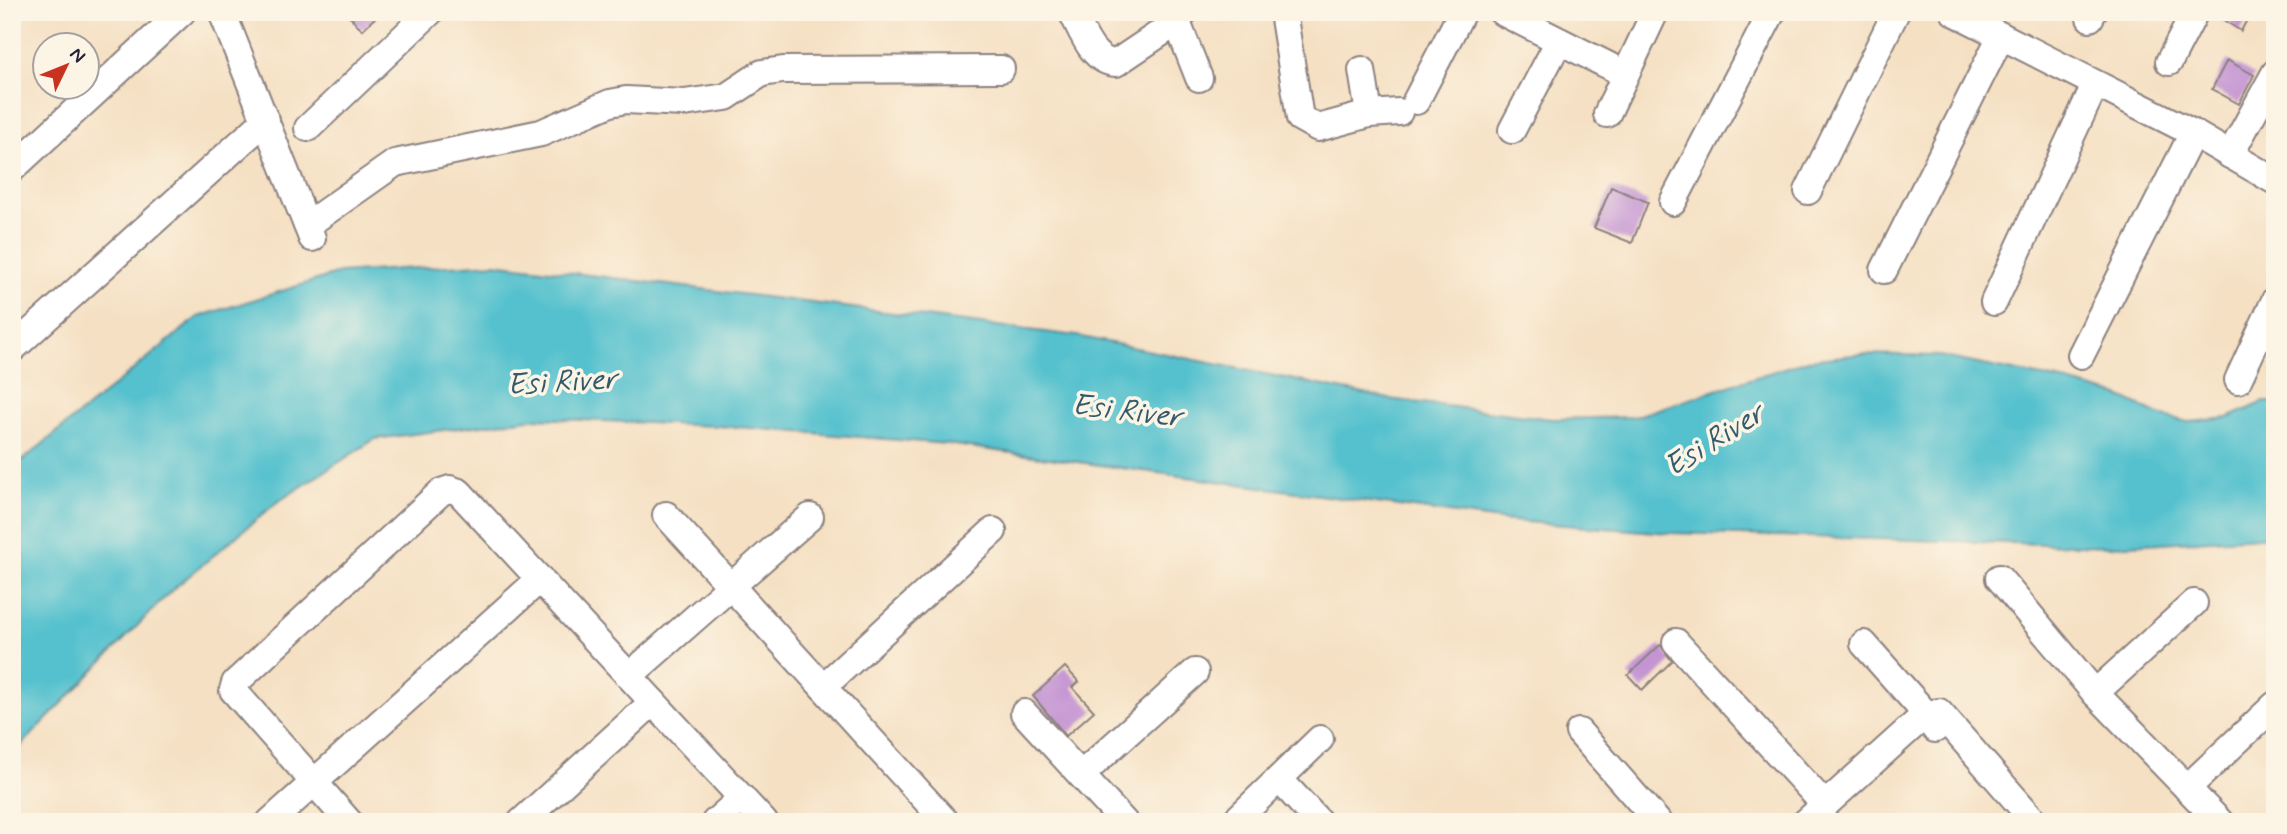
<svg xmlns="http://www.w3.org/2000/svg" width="2287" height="834" font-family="Mynerve,sans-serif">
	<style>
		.water { fill: #55c1ce; stroke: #3c7284; stroke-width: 2 }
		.building { fill: #c18fd2 }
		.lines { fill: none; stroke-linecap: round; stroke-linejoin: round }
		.minor-casing { stroke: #8c817f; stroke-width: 30 }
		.minor { stroke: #fff; stroke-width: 26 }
		.labels { text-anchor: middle; stroke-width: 7; stroke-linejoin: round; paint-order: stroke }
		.water-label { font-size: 30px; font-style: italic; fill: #345a6e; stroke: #fcf5e5 }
	</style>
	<rect width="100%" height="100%" fill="#fcf5e5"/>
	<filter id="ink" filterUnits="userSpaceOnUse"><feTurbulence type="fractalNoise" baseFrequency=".0143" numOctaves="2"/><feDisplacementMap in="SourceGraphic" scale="14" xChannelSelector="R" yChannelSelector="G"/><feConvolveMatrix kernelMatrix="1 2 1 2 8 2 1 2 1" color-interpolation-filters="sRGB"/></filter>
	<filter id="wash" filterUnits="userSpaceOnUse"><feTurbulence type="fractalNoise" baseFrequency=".00686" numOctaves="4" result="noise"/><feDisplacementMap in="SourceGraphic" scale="28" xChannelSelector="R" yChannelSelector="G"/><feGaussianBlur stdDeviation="1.57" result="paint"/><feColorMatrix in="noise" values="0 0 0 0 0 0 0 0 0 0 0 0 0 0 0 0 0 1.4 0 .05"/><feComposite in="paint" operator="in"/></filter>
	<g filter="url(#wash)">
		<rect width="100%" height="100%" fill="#f5e0c3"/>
		<path class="water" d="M494,263L1077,336L1389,399L1552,419L1634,417L1808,360L1862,354L1939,356L2068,382L2119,396L2159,415L2189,422L2228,418L2264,402H2275V536L2111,546L1670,533L1500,520L947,444L737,427L536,418L375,439L276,503L171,591L12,755V469L198,317L339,273Z"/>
		<g id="blocks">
			<g class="building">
				<path d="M346,12H381L362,30Z"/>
				<path d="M2211,12H2251L2241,31Z"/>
				<path d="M2227,60L2254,75L2239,104L2212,89Z"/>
				<path d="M1611,187L1648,202L1632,243L1594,228Z"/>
				<path d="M1660,645L1672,661L1642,690L1628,675Z"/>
				<path d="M1065,667L1079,682L1072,687L1094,711L1066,736L1033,696Z"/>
			</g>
		</g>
	</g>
	<g filter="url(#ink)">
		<use href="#blocks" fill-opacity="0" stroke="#8c817f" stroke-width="2"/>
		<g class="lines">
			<defs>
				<g id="minor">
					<path d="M222,12L312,238"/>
					<path d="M1072,12C1082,31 1092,62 1116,63L1177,22"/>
					<path d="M1184,12L1177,22L1199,78"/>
					<path d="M1283,12L1300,118L1318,128L1369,114L1399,112"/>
					<path d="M1502,12L1625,74"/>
					<path d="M1954,12L2193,133L2275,181"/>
					<path d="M2090,18L2093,12"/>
					<path d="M2169,62L2195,12"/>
					<path d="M1362,70L1369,114"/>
					<path d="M1416,101L1462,12"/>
					<path d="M1607,114L1655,12"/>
					<path d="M308,128L430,12"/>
					<path d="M1512,130L1559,41"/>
					<path d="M2230,155L2275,73"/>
					<path d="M12,169L182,12"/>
					<path d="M1808,191L1896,12"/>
					<path d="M1673,202L1772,12"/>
					<path d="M307,225L395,163L541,133L610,103L626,100L684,103L726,97L762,73L783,70L1001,69"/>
					<path d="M1884,270L2001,36"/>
					<path d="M1994,302L2095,85"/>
					<path d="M12,349L266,120"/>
					<path d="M2081,355L2193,133"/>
					<path d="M2238,380L2275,300"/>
					<path d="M666,515L946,822"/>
					<path d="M1999,578L2095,693L2220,822"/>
					<path d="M1676,642L1825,805"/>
					<path d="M1864,644L1926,714L1935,729"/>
					<path d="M629,676L810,517"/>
					<path d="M823,687L993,531"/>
					<path d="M2095,693L2194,603"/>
					<path d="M1024,713L1124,822"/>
					<path d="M1579,732L1658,822"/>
					<path d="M1081,775L1195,672"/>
					<path d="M1279,779L1319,822"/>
					<path d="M2187,788L2275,705"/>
					<path d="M270,822L540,579"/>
					<path d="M349,822L233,690L235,683L441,492L450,489L459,492L764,822"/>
					<path d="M521,822L653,702"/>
					<path d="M715,822L742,798"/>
					<path d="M1234,822L1320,739"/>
					<path d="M1806,822L1926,714L1939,712L2035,822"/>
				</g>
			</defs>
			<use href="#minor" class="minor-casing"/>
			<use href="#minor" class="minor"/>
		</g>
	</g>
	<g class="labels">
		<g class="water-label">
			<text transform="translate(562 381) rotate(-3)" y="10">Esi River</text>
			<text transform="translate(1127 410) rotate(7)" y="10">Esi River</text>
			<text transform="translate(1714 439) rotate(-32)" y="10">Esi River</text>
		</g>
	</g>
	<rect width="2287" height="834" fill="none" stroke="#fcf5e5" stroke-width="42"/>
	<g transform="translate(66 66) rotate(47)"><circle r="33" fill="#fcf5e5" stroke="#a5a1a1" stroke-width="2"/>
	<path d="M0-5L12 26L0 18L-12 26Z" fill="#c8321e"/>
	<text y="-10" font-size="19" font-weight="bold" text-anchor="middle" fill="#22223b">N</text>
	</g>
</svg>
